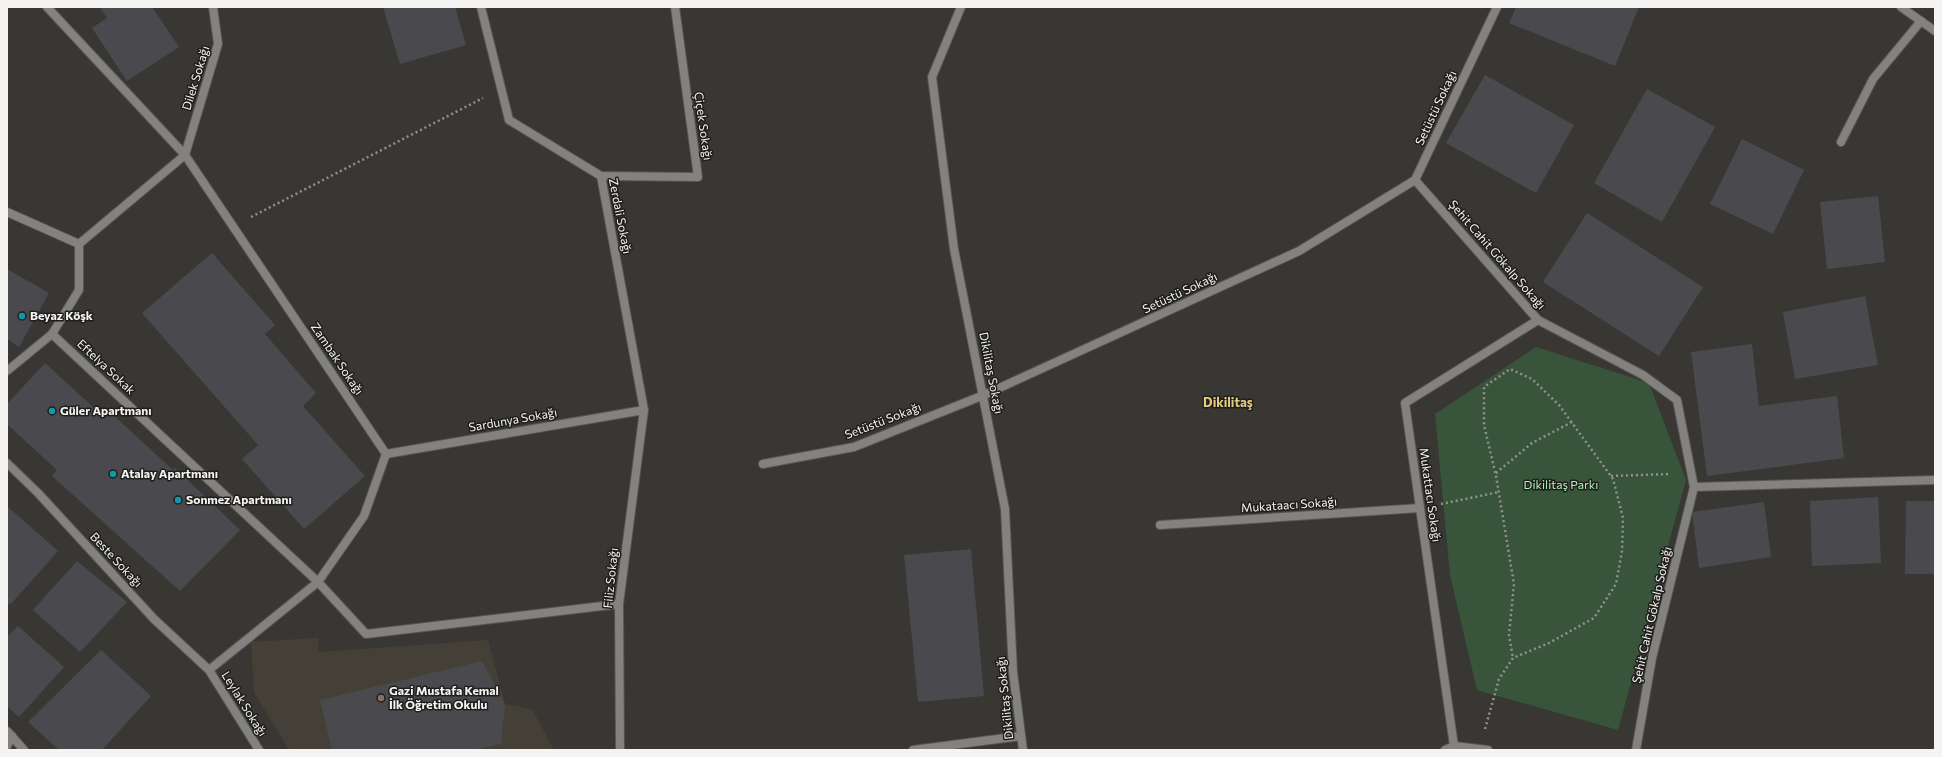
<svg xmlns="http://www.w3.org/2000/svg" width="1942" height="757" font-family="Commissioner,sans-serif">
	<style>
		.built { fill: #444037 }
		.green { fill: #38553c }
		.building { fill: #4a4a4e }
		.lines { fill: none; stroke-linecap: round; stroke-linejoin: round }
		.minor-casing { stroke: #565552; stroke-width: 10 }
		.tertiary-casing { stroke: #565552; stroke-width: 10 }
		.path { stroke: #92918e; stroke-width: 2.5; stroke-dasharray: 2 3; stroke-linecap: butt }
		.minor { stroke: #838280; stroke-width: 8 }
		.tertiary { stroke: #838280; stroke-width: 8 }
		.culture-dot { fill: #0f9aa8; stroke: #1f1e1c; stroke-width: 1.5 }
		.education-dot { fill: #8d6e63; stroke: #1f1e1c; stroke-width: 1.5 }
		.labels { text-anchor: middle; stroke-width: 3; stroke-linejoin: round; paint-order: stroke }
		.street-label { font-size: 12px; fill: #f5f4f2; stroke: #1f1e1c }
		.poi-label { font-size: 12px; font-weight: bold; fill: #f5f4f2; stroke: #1f1e1c; text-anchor: start }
		.park-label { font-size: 12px; fill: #aef4b8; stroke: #1f1e1c }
		.neighbourhood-label { font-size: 13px; font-weight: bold; fill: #e3cb7f; stroke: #1f1e1c }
	</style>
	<rect width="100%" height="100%" fill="#383733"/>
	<path class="built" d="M318,638L319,652L488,640L505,704L532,709L554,750H289L254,692L251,642Z"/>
	<path class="green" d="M1536,347L1649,383L1686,480L1618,730L1477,690L1450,575L1435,414Z"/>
	<g class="building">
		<path d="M100,7H152L179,47L127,81L92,28L107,18Z"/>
		<path d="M383,7H455L466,45L400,64Z"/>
		<path d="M1516,7H1639L1615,66L1509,23Z"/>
		<path d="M1485,75L1574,125L1536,193L1446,143Z"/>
		<path d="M1647,89L1715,127L1662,222L1594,183Z"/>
		<path d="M1742,139L1804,170L1773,234L1710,204Z"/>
		<path d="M1878,196L1885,262L1827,269L1820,202Z"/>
		<path d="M1587,213L1703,287L1659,356L1543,282Z"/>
		<path d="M212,253L275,325L265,334L316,393L303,406L365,476L304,529L242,459L258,445L142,313Z"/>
		<path d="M7,269L49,293L19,347L7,339Z"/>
		<path d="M1865,296L1878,365L1795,379L1783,312Z"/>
		<path d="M1752,344L1759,406L1837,396L1844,458L1707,476L1691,352Z"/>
		<path d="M45,363L105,418L111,413L174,471V467L240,530L180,591L52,476L57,470L7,424V404Z"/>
		<path d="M1878,497L1881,563L1812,566L1810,501Z"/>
		<path d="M1906,501H1935V574H1905Z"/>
		<path d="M1764,502L1771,557L1699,568L1692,512Z"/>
		<path d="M7,506L58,551L10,605L7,602Z"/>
		<path d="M971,549L984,696L918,702L904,555Z"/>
		<path d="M77,561L127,602L80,652L33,610Z"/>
		<path d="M18,626L64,667L19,717L7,706V637Z"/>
		<path d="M101,650L151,696L102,750H59L28,722Z"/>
		<path d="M482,661L505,704L501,744L474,750H332L320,700Z"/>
	</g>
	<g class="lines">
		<defs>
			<g id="minor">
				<path d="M47,7L185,155L386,454L364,516L318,582L52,334"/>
				<path d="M481,7L509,120L601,176L644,410L619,604L620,750"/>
				<path d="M961,7L932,77L954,249L1005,509L1013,672L1023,750"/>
				<path d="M1901,7L1935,31"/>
				<path d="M1841,142L1873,79L1921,21"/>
				<path d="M185,155L218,44L213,7"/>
				<path d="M601,176L698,177L675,7"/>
				<path d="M1415,180L1538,320L1643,375L1677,400L1694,487L1652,658L1636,750"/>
				<path d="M7,212L79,244"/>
				<path d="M79,244L185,155"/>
				<path d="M7,371L52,334L79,290V244"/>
				<path d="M386,454L644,410"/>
				<path d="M7,463L38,493L154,619L209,670L259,750"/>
				<path d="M763,464L854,447L984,395L1299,251L1415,180L1497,7"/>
				<path d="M1694,487L1935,480"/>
				<path d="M1160,525L1420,508"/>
				<path d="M209,670L318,582L366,634L619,604"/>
				<path d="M7,731L24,750"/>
				<path d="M7,746L12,736"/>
				<path d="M1454,746L1405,403L1538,320"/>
				<path d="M913,750L1021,736"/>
			</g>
			<path id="tertiary" d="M1445,750L1454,746L1488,750"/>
		</defs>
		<use href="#minor" class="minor-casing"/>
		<use href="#tertiary" class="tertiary-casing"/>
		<g class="path">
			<path d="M251,217L483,98"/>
			<path d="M1496,473L1532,443L1572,422"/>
			<path d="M1611,476L1671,474"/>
			<path d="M1441,504L1499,492"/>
			<path d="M1485,729L1499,679L1513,658L1549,643L1594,618L1616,584L1622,551L1623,518L1613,479L1559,405L1532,379L1510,369L1484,387V425L1496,476L1514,584L1509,635L1513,658"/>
		</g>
		<use href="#minor" class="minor"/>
		<use href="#tertiary" class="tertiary"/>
	</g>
	<g class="culture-dot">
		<circle cx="22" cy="316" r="4"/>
		<circle cx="52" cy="411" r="4"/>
		<circle cx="113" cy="474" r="4"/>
		<circle cx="178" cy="500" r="4"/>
	</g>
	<circle class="education-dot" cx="381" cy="698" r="4"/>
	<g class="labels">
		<g class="street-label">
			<text transform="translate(196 78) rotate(-73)" y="4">Dilek Sokağı</text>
			<text transform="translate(1436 108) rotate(-65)" y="4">Setüstü Sokağı</text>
			<text transform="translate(703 126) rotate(82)" y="4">Çiçek Sokağı</text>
			<text transform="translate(620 216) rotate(79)" y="4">Zerdali Sokağı</text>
			<text transform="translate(1497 255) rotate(49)" y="4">Şehit Cahit Gökalp Sokağı</text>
			<text transform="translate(1180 293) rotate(-25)" y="4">Setüstü Sokağı</text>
			<text transform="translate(337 359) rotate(56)" y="4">Zambak Sokağı</text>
			<text transform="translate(106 367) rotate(43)" y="4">Eftelya Sokak</text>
			<text transform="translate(991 373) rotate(79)" y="4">Dikilitaş Sokağı</text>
			<text transform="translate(513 420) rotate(-10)" y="4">Sardunya Sokağı</text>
			<text transform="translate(883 421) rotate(-21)" y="4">Setüstü Sokağı</text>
			<text transform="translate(1430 495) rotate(82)" y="4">Mukattacı Sokağı</text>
			<text transform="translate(1289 505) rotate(-4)" y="4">Mukataacı Sokağı</text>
			<text transform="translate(116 560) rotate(47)" y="4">Beste Sokağı</text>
			<text transform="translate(611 578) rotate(-84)" y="4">Filiz Sokağı</text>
			<text transform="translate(1652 615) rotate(-77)" y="4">Şehit Cahit Gökalp Sokağı</text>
			<text transform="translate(1005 698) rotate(-96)" y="4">Dikilitaş Sokağı</text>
			<text transform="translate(244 704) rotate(58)" y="4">Leylak Sokağı</text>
		</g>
		<g class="poi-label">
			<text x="30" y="320">Beyaz Köşk</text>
			<text x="60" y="415">Güler Apartmanı</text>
			<text x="121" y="478">Atalay Apartmanı</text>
			<text x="186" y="504">Sonmez Apartmanı</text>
			<text x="389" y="695">Gazi Mustafa Kemal<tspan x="389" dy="14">İlk Öğretim Okulu</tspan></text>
		</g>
		<g class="park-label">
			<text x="1561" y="489">Dikilitaş Parkı</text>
		</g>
		<g class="neighbourhood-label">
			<text x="1228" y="407">Dikilitaş</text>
		</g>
	</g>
	<rect width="1942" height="757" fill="none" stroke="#f5f4f2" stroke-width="16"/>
</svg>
